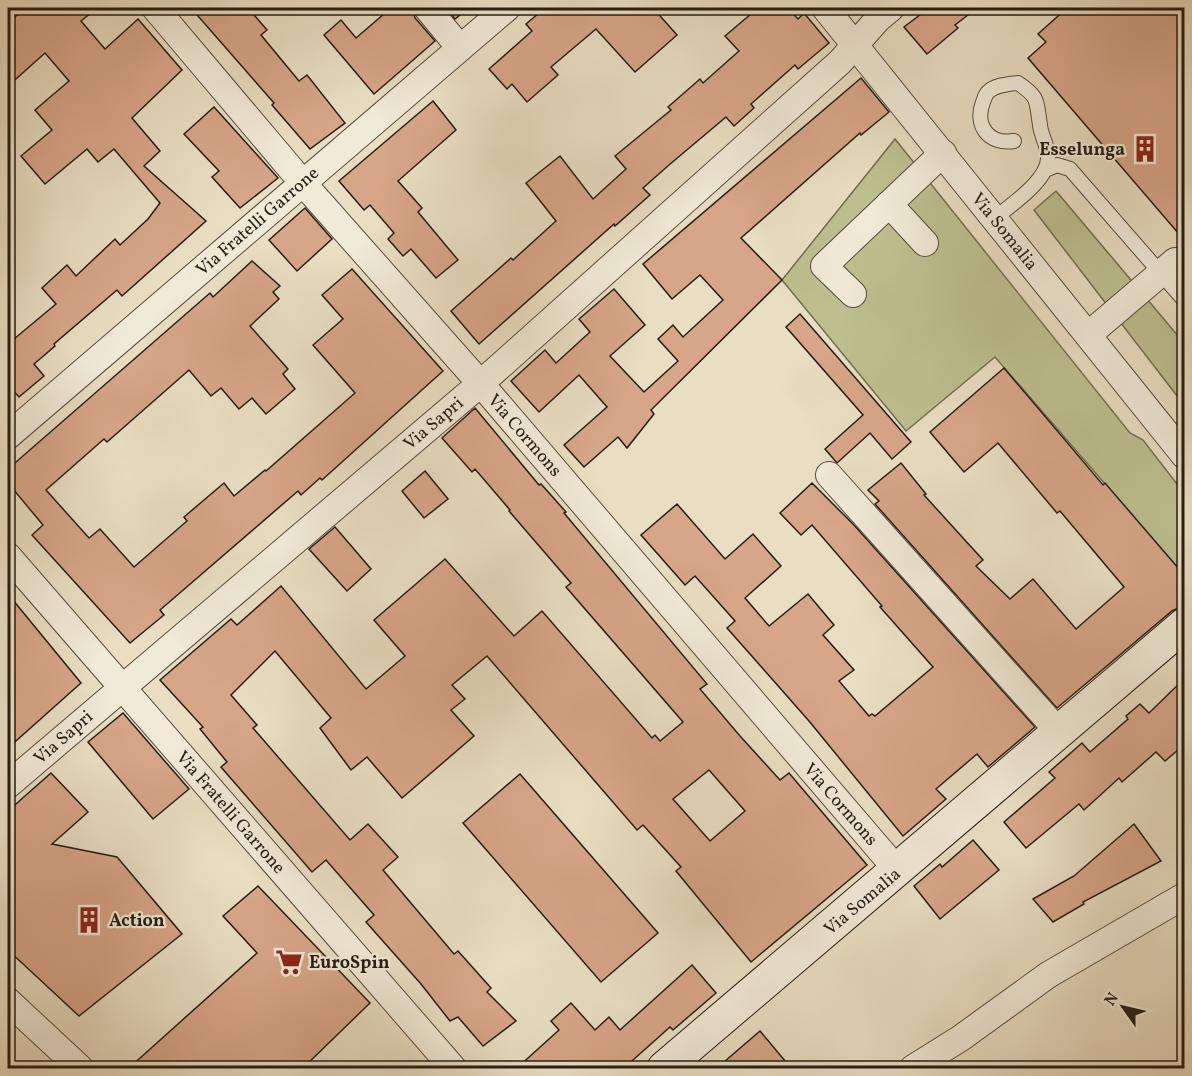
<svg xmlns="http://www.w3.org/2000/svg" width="1192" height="1076" font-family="Vollkorn,serif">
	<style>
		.green { fill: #bdbf8f; stroke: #716e51; stroke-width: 1.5 }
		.building { fill: #d7a588; stroke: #251d13; stroke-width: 1.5; fill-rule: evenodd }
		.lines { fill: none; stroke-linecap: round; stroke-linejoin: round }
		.lane-casing { stroke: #564d3f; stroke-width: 16 }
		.street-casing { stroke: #564d3f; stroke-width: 28 }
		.secondary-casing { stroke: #251d13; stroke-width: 35 }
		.lane { stroke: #f1ead7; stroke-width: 14 }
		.street { stroke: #f1ead7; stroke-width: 26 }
		.secondary { stroke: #f1ead7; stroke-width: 33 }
		.labels { text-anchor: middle; stroke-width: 4.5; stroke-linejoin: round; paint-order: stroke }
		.poi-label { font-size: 18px; font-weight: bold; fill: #251d13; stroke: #f1ead7; text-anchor: start }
		.street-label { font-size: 18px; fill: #251d13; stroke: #f1ead7 }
	</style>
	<rect width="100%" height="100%" fill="#e9dec2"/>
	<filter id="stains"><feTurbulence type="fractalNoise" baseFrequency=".00333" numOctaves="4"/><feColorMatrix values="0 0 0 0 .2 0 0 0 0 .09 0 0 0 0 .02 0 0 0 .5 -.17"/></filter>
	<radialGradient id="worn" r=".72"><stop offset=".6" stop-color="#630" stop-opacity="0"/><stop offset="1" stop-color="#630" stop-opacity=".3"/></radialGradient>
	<g class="green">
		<path d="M895,139L1130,433L1143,440L1184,493V575L995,357L906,431L782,280Z"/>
		<path d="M1056,191L1184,343V405L1034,210Z"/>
	</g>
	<g class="building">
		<path d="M25,8H97L81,21L105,49L138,19L182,70L132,118L160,151L144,166L206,221L122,296L117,290L54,344L55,346L34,364L44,376L19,397L8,385V344L56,304L42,288L67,265L76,276L115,239L120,245L148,219L160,203L114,149L98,162L87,149L45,184L21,156L52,130L35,110L69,81L45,53L8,86V23Z"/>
		<path d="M191,8H248L267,30L261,35L299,81L307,75L345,123L310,149L272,105L274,103Z"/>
		<path d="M391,8H412L415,18L435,41L374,94L324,35L341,20L356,38Z"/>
		<path d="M446,8H469L455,19Z"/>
		<path d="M545,8H653L677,35L635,72L596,29L551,67L558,75L527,102L512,84L507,89L489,69L532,31L526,24Z"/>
		<path d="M758,8H788L798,19L804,13L829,43L798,69L795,65L751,104L754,108L734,126L726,117L669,165L643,188L650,195L615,226L614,224L479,344L451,311L511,258L513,260L556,221L526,183L560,156L593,199L626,169L615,156L671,110L668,107L700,79L703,83L739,51L725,36Z"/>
		<path d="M929,8H977L955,25L958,28L927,54L904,27Z"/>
		<path d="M1067,8H1185V241L1028,58L1046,42L1038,34Z"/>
		<path d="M861,78L889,112L861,135L860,133L741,238L782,280L651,410L654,414L627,448L618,437L584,467L564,445L607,407L579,375L539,412L511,381L545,350L556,363L590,332L579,319L614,289L645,325L610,356L644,392L678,361L658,339L673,325L683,337L723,300L700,275L672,299L643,264Z"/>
		<path d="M433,101L456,130L398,181L422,208L418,212L458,260L436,278L411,249L403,256L388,239L394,233L370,205L364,210L339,181Z"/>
		<path d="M214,107L278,178L240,208L212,177L219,171L184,134Z"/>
		<path d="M305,208L332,239L297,271L269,240Z"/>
		<path d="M252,261L280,286L273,292L279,299L250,326L288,369L283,374L295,389L266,414L252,398L239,409L221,388L211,396L189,370L107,442L104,439L46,490L89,538L100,529L134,567L187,521L184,517L224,483L234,496L265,470L266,471L355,393L313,345L343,319L322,295L352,269L443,371L322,480L320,478L301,495L298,491L160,610L164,615L130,643L32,535L43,525L8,483V469L210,293L213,297Z"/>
		<path d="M800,314L911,442L892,459L870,433L837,463L825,449L863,415L786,327Z"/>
		<path d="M1004,368L1103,485L1105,483L1185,576V605L1172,611L1057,708L875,504L879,501L868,490L901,463L926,494L924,495L983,560L976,566L1010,599L1033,579L1076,629L1124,587L1060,511L1057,513L998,443L964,472L930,432Z"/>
		<path d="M475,408L539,485L541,484L566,512L564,513L707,684L700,689L740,736L780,780L789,773L867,865L751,962L676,871L681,867L643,825L637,830L487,656L452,685L465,699L451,710L474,736L402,798L367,757L351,770L320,728L331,718L275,651L231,695L257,725L253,728L350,840L368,824L398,857L383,870L454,954L458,951L491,988L487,992L516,1021L483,1046L458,1017L450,1021L421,984L366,922L374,915L326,860L312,872L221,767L227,762L200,729L203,727L160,680L231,619L237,625L281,586L366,689L405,656L374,620L445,559L514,636L542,611L652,738L655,735L660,741L683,722L566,587L571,583L509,511L510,510L475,469L472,472L442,438ZM709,770L745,811L710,841L673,799Z"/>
		<path d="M425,471L448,499L424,518L402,491Z"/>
		<path d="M812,483L853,524L1035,727L988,767L977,754L936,789L946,799L903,836L809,721L727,628L735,621L695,576L685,585L641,535L677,504L725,559L753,534L781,566L745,598L769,626L808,594L834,625L823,635L854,670L839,681L869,716L872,714L875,716L933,667L880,607L882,606L812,525L801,535L780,513Z"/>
		<path d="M335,527L371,569L347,591L309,549Z"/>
		<path d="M8,594L81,683L8,748Z"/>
		<path d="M1185,678V744L1165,761L1156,752L1122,782L1119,778L1084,810L1079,804L1026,848L1004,822L1055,778L1049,772L1082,743L1090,752L1128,719L1126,716L1140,704L1149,713Z"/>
		<path d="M123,713L189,789L153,819L88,742Z"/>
		<path d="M51,773L88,812L52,844L117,857L182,934L79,1016L8,950V811Z"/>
		<path d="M520,774L658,933L601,982L463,823Z"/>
		<path d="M1134,824L1161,861L1083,902L1084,904L1053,922L1033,899L1074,876Z"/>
		<path d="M973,840L999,870L940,919L914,886L940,864L942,867Z"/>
		<path d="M258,886L370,1003L303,1068H129L257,953L223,916Z"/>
		<path d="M692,965L716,993L673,1030L670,1027L624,1068H517L559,1030L551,1021L571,1003L595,1030L609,1017L620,1030Z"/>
		<path d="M760,1031L791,1068H717Z"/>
	</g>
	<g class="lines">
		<defs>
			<g id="lane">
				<path d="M1045,170L1057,165L1070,169L1184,300"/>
				<path d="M995,218C1011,205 1050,179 1048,156C1048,146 1041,136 1040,125C1036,101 1040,98 1018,83C1008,84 994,85 987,93C985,96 984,99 983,102C974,126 989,145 1014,141"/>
			</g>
			<g id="street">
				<path d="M155,8L302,182L487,391L898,871"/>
				<path d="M427,8L460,48"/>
				<path d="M825,8L1184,455"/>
				<path d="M889,204L925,243"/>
				<path d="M853,294L824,266L943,153"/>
				<path d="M1088,335L1175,261L1184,272"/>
				<path d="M8,436L507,8"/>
				<path d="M829,475L1059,732"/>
				<path d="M8,556L453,1068"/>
				<path d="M8,785L480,384L840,62L878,19L891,8"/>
				<path d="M8,1001L80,1068"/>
				<path d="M913,1068L961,1038L1048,975L1184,896"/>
			</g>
			<path id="secondary" d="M664,1068L1184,625"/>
		</defs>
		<use href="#lane" class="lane-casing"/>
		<use href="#street" class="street-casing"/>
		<use href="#secondary" class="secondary-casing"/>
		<use href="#lane" class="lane"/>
		<use href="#street" class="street"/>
		<use href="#secondary" class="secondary"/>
	</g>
	<defs>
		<symbol id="building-bare" viewBox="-9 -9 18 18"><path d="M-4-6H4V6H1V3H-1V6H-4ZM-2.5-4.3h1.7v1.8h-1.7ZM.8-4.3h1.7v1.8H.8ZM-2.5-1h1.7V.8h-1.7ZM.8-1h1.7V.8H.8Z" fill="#8f2418" stroke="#f1ead7" stroke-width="2.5" paint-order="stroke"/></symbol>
		<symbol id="supermarket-bare" viewBox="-9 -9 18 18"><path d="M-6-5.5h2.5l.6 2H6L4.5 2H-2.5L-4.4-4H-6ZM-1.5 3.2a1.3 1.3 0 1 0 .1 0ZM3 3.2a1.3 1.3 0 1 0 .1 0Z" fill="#8f2418" stroke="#f1ead7" stroke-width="2.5" paint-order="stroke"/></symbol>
	</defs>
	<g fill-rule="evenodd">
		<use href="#building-bare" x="1126" y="130" width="38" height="38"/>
		<use href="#building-bare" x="70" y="901" width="38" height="38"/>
		<use href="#supermarket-bare" x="270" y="943" width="38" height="38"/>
	</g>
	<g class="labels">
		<g class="poi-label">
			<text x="1125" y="155" text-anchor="end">Esselunga</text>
			<text x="109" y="926">Action</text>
			<text x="309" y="968">EuroSpin</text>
		</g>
		<g class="street-label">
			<text transform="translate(257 221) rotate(-41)" y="6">Via Fratelli Garrone</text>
			<text transform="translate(1005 231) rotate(51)" y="6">Via Somalia</text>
			<text transform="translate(433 423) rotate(-40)" y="6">Via Sapri</text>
			<text transform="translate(525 435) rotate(49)" y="6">Via Cormons</text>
			<text transform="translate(63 737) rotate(-41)" y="6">Via Sapri</text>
			<text transform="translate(841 804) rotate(49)" y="6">Via Cormons</text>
			<text transform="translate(231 812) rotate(49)" y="6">Via Fratelli Garrone</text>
			<text transform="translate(862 901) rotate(-40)" y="6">Via Somalia</text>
		</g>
	</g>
	<rect width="1192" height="1076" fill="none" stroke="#e9dec2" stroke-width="30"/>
	<rect x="9" y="9" width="1174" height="1058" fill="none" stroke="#251d13" stroke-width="3"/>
	<rect x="15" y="15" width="1162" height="1046" fill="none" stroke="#251d13" stroke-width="1.5"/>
	<g transform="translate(1123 1007) rotate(304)" stroke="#f1ead7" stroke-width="4.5" paint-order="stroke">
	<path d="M0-4.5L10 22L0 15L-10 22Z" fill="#251d13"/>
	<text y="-9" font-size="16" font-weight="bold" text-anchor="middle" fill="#251d13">N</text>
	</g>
	<rect width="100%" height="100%" filter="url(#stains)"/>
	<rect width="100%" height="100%" fill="url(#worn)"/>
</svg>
